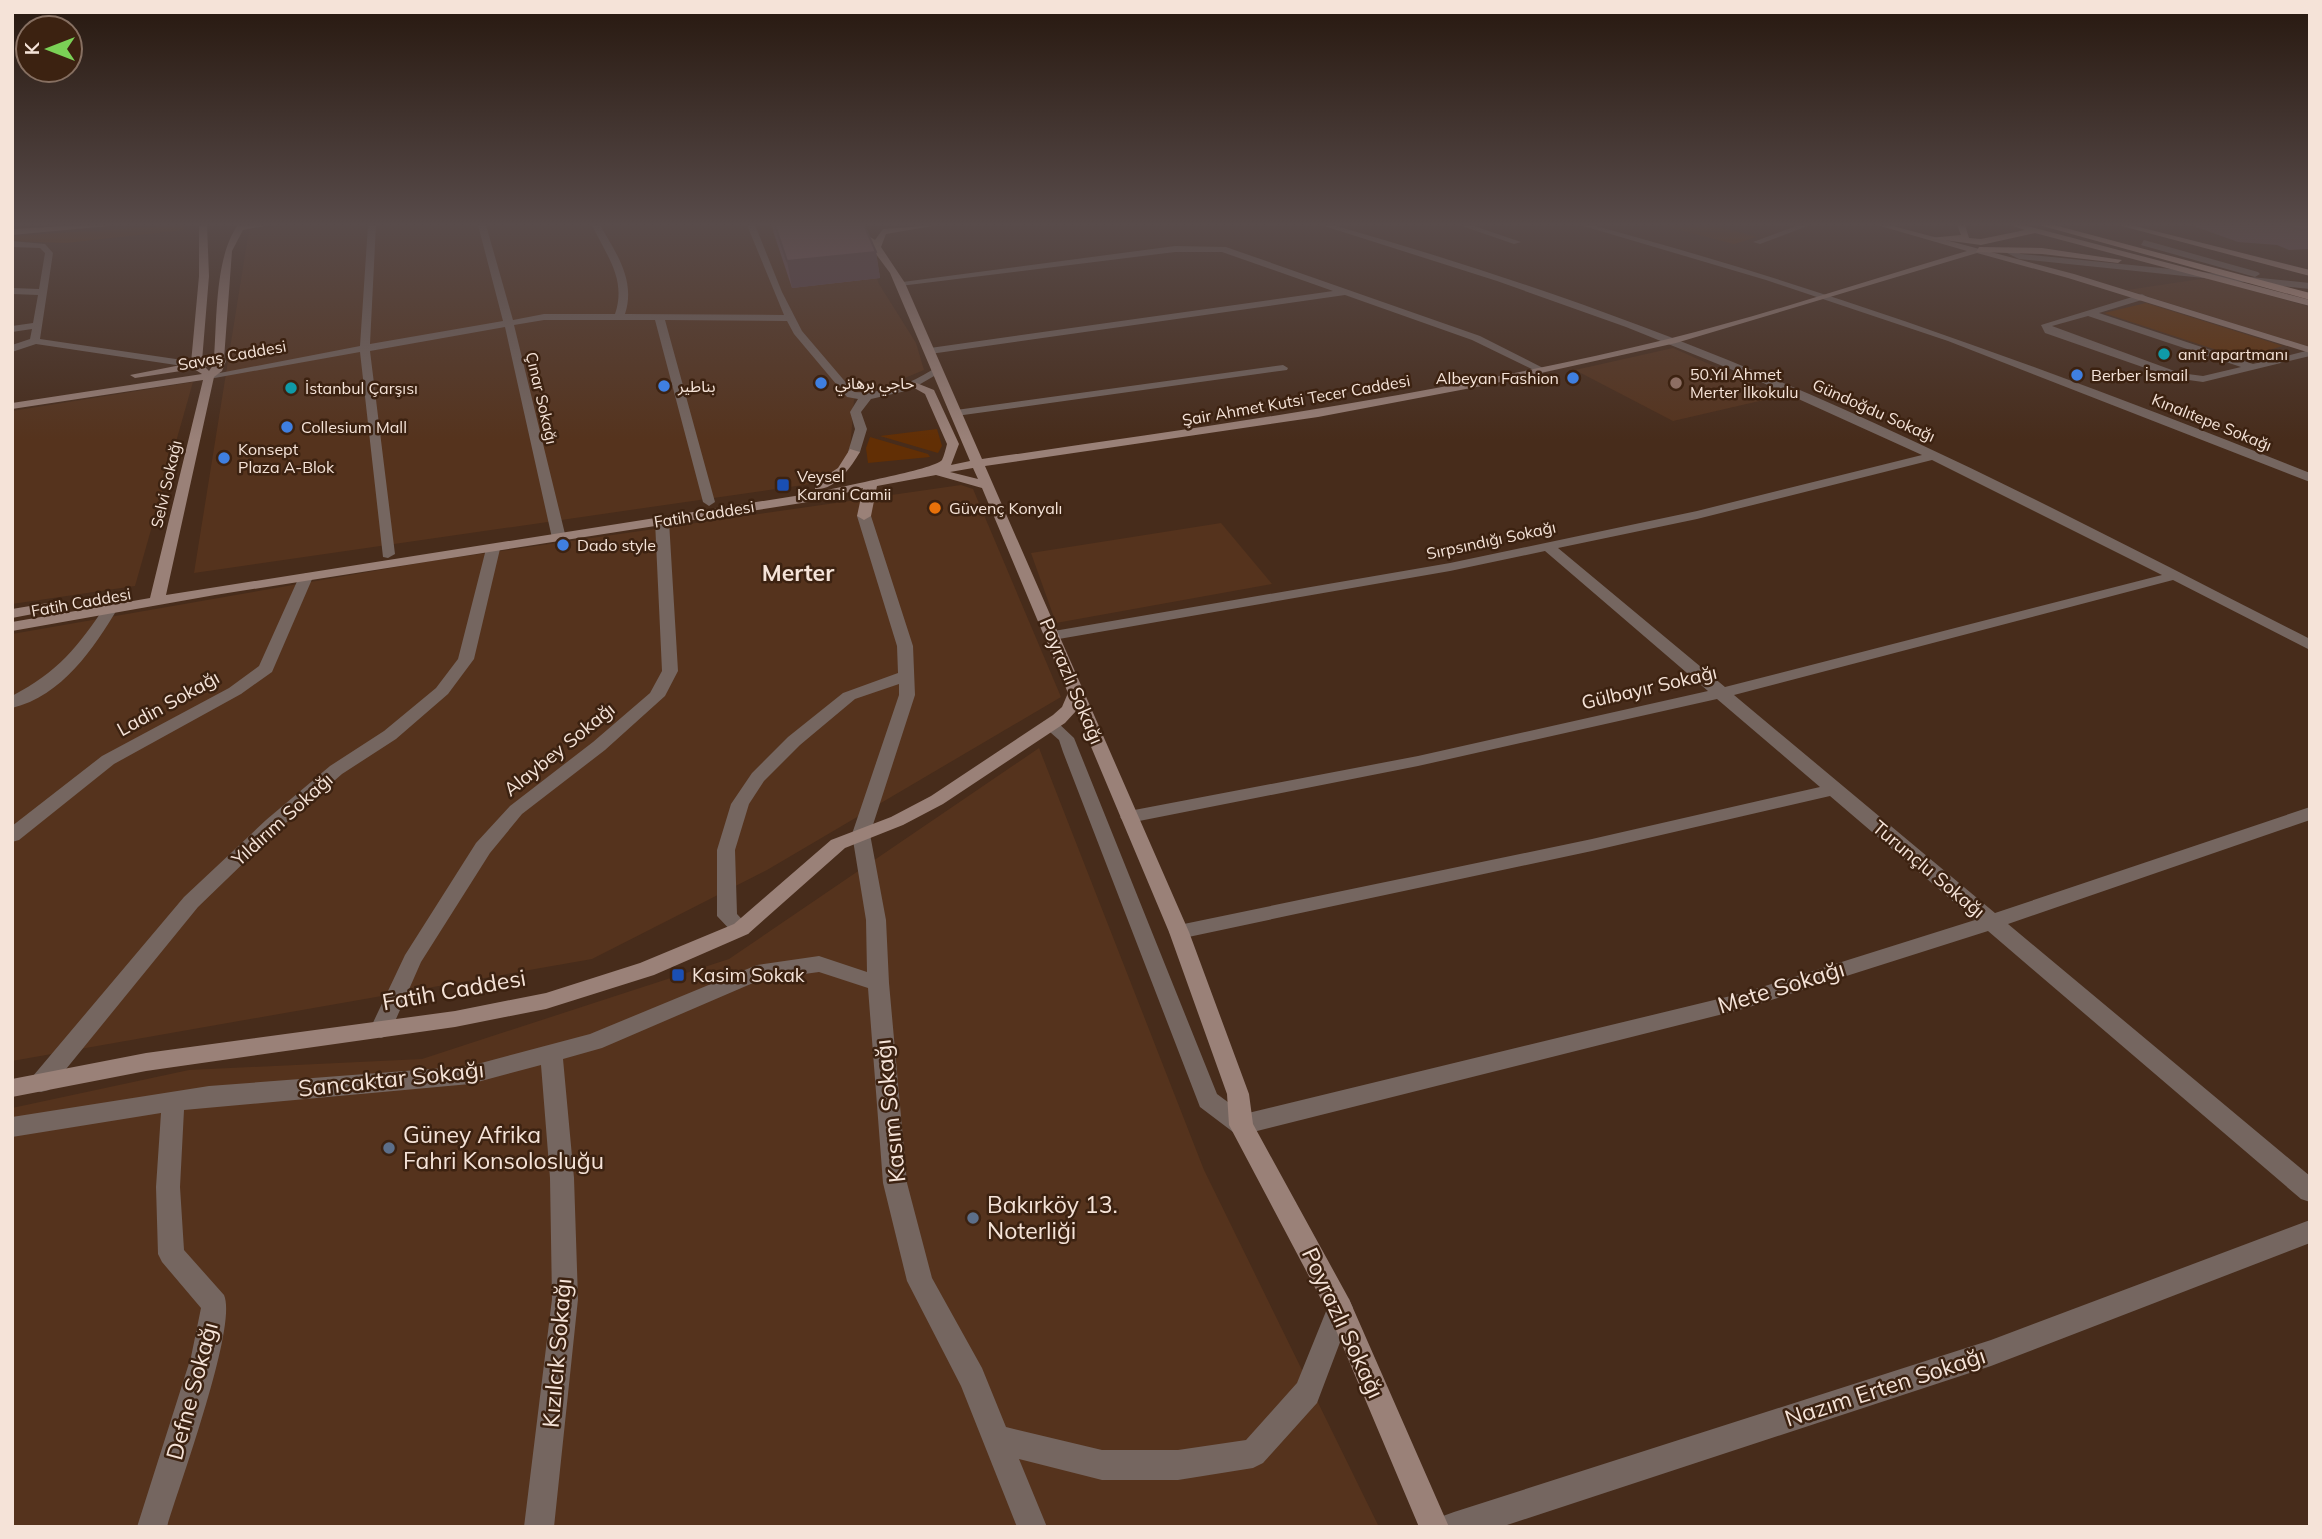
<svg xmlns="http://www.w3.org/2000/svg" width="2322" height="1539" font-family="Mulish,'Noto Sans Arabic',sans-serif">
	<style>
		.built { fill: #55331d }
		.green { fill: #622f05 }
		.lines { fill: none; stroke-linecap: round; stroke-linejoin: round }
		.street { fill: #756660; fill-rule: evenodd }
		.secondary { fill: #9a8178; fill-rule: evenodd }
		.primary { fill: #b6968b; fill-rule: evenodd }
		.highway { fill: #d0a99b; fill-rule: evenodd }
		.wall { fill: #6c505d }
		.shaded-wall { fill: #58414c }
		.building { fill: #7e5d6c; stroke: #58414c; stroke-width: 2 }
		.culture-dot { fill: #0f9aa8; stroke: #3c2211; stroke-width: 2.5 }
		.shop-dot { fill: #3f7fe0; stroke: #3c2211; stroke-width: 2.5 }
		.education-dot { fill: #8d6e63; stroke: #3c2211; stroke-width: 2.5 }
		.transit-dot { fill: #1a4fb4; stroke: #3c2211; stroke-width: 2.5 }
		.food-dot { fill: #e8710a; stroke: #3c2211; stroke-width: 2.5 }
		.service-dot { fill: #5c6f8a; stroke: #3c2211; stroke-width: 2.5 }
		.labels { text-anchor: middle; stroke-width: 5; stroke-linejoin: round; paint-order: stroke }
		.far-poi-label { font-size: 16px; fill: #f5e3d8; stroke: #3c2211; text-anchor: start }
		.far-street-label { font-size: 16px; fill: #f5e3d8; stroke: #3c2211 }
		.street-label { font-size: 19px; fill: #f5e3d8; stroke: #3c2211 }
		.poi-label { font-size: 19px; fill: #f5e3d8; stroke: #3c2211; text-anchor: start }
		.quarter-label { font-size: 23px; font-weight: bold; fill: #f5e3d8; stroke: #3c2211 }
		.near-street-label { font-size: 23px; fill: #f5e3d8; stroke: #3c2211 }
		.near-poi-label { font-size: 23px; fill: #f5e3d8; stroke: #3c2211; text-anchor: start }
	</style>
	<rect width="100%" height="100%" fill="#472c1b"/>
	<g class="built">
		<path d="M291,225H797L863,239L879,284L916,343L924,370L854,399L849,464L817,483L194,573L249,230Z"/>
		<path d="M2207,278L2310,307V347L2127,290Z"/>
		<path d="M1673,348L1781,396L1673,421L1575,370Z"/>
		<path d="M193,382L135,586L12,604V411Z"/>
		<path d="M961,485L973,489L1061,697L767,870L592,959L12,1061V634L431,561Z"/>
		<path d="M1221,523L1272,584L1056,623L1031,553Z"/>
		<path d="M1039,748L1204,1170L1379,1527H12V1108L189,1070L422,1059L729,959Z"/>
	</g>
	<g class="green">
		<path d="M185,225L184,230L66,243L12,241V236Z"/>
		<path d="M1660,225H1711L1757,237L1734,244Z"/>
		<path d="M2146,303L2283,346L2241,358L2104,313Z"/>
		<path d="M937,429L942,446L938,453L880,436Z"/>
		<path d="M870,437L928,454L930,457L868,463L866,448Z"/>
	</g>
	<g class="lines">
		<g class="street">
			<path d="M368,225H376L370,344L503,321L478,225H486L513,320L544,314H615C627,279 606,255 592,225H600C616,253 636,280 625,314L784,315L747,225H755L782,292L802,331L854,392C883,394 908,385 932,370L941,372L910,390L871,399L861,412L867,429L860,452L854,456L848,452L855,429L850,412L858,399L847,397L794,334L787,321L665,320L715,502L709,506L703,502L655,320H544L514,325L566,538L559,542L552,538L505,327L370,351L395,554L388,558L383,557L360,352L209,379L204,376L360,346Z"/>
			<path d="M1321,225H1333C1477,266 1618,314 1757,372C1946,450 2127,546 2310,639V650L2173,580L1734,695L1995,913L2310,807V820L2008,924L2310,1176V1202L2301,1199L1988,931L1743,1009L1241,1135L1233,1132L1200,1107L1063,752L1059,740L1042,725L1044,721H1056L1074,738L1217,1094L1244,1114L1743,993L1975,920L1830,796L1592,851L1179,939L1172,937L1169,932L1172,927L1179,925L1592,839L1820,787L1717,699L1418,766L1129,823L1123,821L1120,817L1129,811L1418,756L1708,691L1545,551L1450,571L1053,640L1048,638L1045,635L1048,632L1450,563L1697,511L1922,455L1750,377L1626,327L1497,281ZM1932,460L2162,575L1725,687L1558,548L1697,519Z"/>
			<path d="M1459,225H1471L1521,242L1514,244Z"/>
			<path d="M1580,225H1592C1838,291 2074,379 2310,473V482L1948,341L1766,280Z"/>
			<path d="M1799,225H1810L1760,244L1753,242Z"/>
			<path d="M2144,240L2258,272L2260,274L2255,277L2141,245Z"/>
			<path d="M12,241L45,244L53,253L40,339L196,362L201,365L196,368L36,344L12,352V345L30,339L32,329L12,332V326L33,323L38,295L12,294V288L39,289L45,253L40,248L12,247Z"/>
			<path d="M1175,246L1226,247L1480,336L1547,370L1538,372L1472,340L1345,295L930,354L925,351L930,348L1333,291L1222,252H1175L900,286L895,283Z"/>
			<path d="M2008,247L2021,254L2310,283V289L2019,259L2005,252Z"/>
			<path d="M2142,294L2147,297L2145,299L2099,313L2253,364L2310,350V356L2203,382L2174,378L2045,333L2041,325ZM2088,316L2241,367L2203,376L2180,373L2052,326Z"/>
			<path d="M1283,365L1288,368L1287,370L956,416L950,413L956,410Z"/>
			<path d="M864,512L871,516L913,646L915,695L870,834L886,920L889,983L907,1183L932,1278L982,1368L1006,1427L1102,1450H1178L1246,1440L1297,1383L1331,1299L1340,1295L1349,1299L1353,1308L1317,1403L1263,1463L1253,1468L1178,1480H1102L1019,1459L1047,1527H1017L961,1386L907,1281L883,1183L868,988L819,972L760,980L602,1048L563,1059L574,1178L578,1299L554,1527H524L552,1299L550,1178L541,1065L470,1084L184,1110L180,1187L184,1250L224,1295C238,1326 179,1486 167,1527H137L191,1357L201,1308L162,1262L158,1254L156,1187L161,1113L12,1137V1117L209,1086L470,1066L590,1034L757,965L819,956L867,972L866,920L852,834L899,695V684L855,699L800,745L764,781L749,804L735,850L737,914L751,929L748,934H734L717,916V850L731,804L752,773L788,737L843,693L898,673L897,646L857,516Z"/>
			<path d="M662,517L669,521L678,671L665,696L605,750L522,814L490,853L421,962L389,1035L381,1038L373,1035L370,1029L405,955L476,843L510,806L593,742L650,693L662,671L655,521Z"/>
			<path d="M493,545L500,549L474,659L448,694L396,739L342,774L280,828L198,907L49,1090L41,1092L33,1090L30,1083L33,1076L184,897L266,820L330,766L384,731L436,688L458,659L486,549Z"/>
			<path d="M306,573L313,577L272,672L241,694L114,764L19,840L12,842V826L102,756L229,688L259,666L299,577Z"/>
			<path d="M111,604L118,608C94,648 62,696 12,708V696C59,671 77,648 106,605Z"/>
			<path d="M2310,1220V1243L1991,1366L1501,1527H1439L1443,1516L1454,1512L1991,1340Z"/>
		</g>
		<g class="secondary">
			<path d="M83,225H119L12,235V229Z"/>
			<path d="M199,225H207L209,276L202,361L214,359C217,318 215,256 238,225H270L243,230L232,251L224,359L226,361L222,371L214,377L166,595L820,492C840,486 933,470 942,460C944,456 946,448 947,444L925,394L909,385L914,382L934,390L959,444L951,465L970,461L890,273L867,242L837,225L855,227L875,240L883,229L938,225L886,234L881,247L905,283L982,459C1212,426 1442,394 1668,339C1769,314 1868,280 1967,251L1877,225H1889L2074,274L2310,347V353L2068,278L1977,253L1676,343L1487,385L1318,417L985,466L1189,932L1249,1094L1253,1124L1349,1299L1449,1527H1419L1330,1316L1229,1125L1227,1094L1169,932L1076,711L1065,723L943,804L903,825L845,848L748,934L654,975L546,1009L455,1027L146,1071L12,1097V1079L146,1053L455,1011L546,993L640,963L734,924L831,840L891,817L931,796L1053,715L1062,707L1068,693L982,488L936,475L877,486L871,516L864,520L857,516L863,488L821,500L215,595L12,631V622L150,598L203,380L12,409V403L202,374L194,369L135,378L130,375L191,363L199,276ZM213,365L209,371L205,367ZM973,468L978,479L950,472Z"/>
			<path d="M850,449L860,452C851,467 835,491 815,489V483L838,468Z"/>
			<path d="M54,602L61,606L59,609L12,618V609Z"/>
		</g>
		<g class="primary">
			<path d="M1957,225H1965L1969,238L1981,239L2025,230L2011,225H2023L2310,300V306L2035,233L1981,245L1929,238L1961,235Z"/>
			<path d="M2118,225H2131L2310,270V276Z"/>
			<path d="M1979,247L2042,248L2122,260L2118,263L2042,254L1976,252Z"/>
		</g>
		<path class="highway" d="M2039,225H2054L2310,293V300Z"/>
	</g>
	<g class="wall">
		<path d="M772,225H864L876,252L880,278L792,288L774,234Z"/>
		<path d="M2191,225H2310V249L2289,250L2277,245L2238,242Z"/>
	</g>
	<path class="shaded-wall" d="M876,252L880,278L792,288L787,261Z"/>
	<g class="building">
		<path d="M775,225H864L876,252L787,261Z"/>
		<path d="M2281,225H2310V229L2300,230L2287,225Z"/>
	</g>
	<linearGradient id="sky" x2="0" y2="1"><stop stop-color="#27180f"/><stop offset="0.51" stop-color="#584b4a"/><stop offset="1" stop-color="#584b4a" stop-opacity="0"/></linearGradient>
	<rect width="2322" height="440" fill="url(#sky)"/>
	<g class="culture-dot">
		<circle cx="2164" cy="354" r="7"/>
		<circle cx="291" cy="388" r="7"/>
	</g>
	<g class="shop-dot">
		<circle cx="2077" cy="375" r="7"/>
		<circle cx="1573" cy="378" r="7"/>
		<circle cx="821" cy="383" r="7"/>
		<circle cx="664" cy="386" r="7"/>
		<circle cx="287" cy="427" r="7"/>
		<circle cx="224" cy="458" r="7"/>
		<circle cx="563" cy="545" r="7"/>
	</g>
	<circle class="education-dot" cx="1676" cy="383" r="7"/>
	<g class="transit-dot">
		<rect x="776" y="478" width="14" height="14" rx="3.5"/>
		<rect x="671" y="968" width="14" height="14" rx="3.5"/>
	</g>
	<circle class="food-dot" cx="935" cy="508" r="7"/>
	<g class="service-dot">
		<circle cx="389" cy="1148" r="7"/>
		<circle cx="973" cy="1218" r="7"/>
	</g>
	<g class="labels">
		<g class="far-poi-label">
			<text x="2178" y="360">anıt apartmanı</text>
			<text x="1690" y="380">50.Yıl Ahmet<tspan x="1690" dy="18">Merter İlkokulu</tspan></text>
			<text x="2091" y="381">Berber İsmail</text>
			<text x="1559" y="384" text-anchor="end">Albeyan Fashion</text>
			<text x="835" y="389">حاجي برهاني</text>
			<text x="678" y="392">بناطير</text>
			<text x="305" y="394">İstanbul Çarşısı</text>
			<text x="301" y="433">Collesium Mall</text>
			<text x="238" y="455">Konsept<tspan x="238" dy="18">Plaza A-Blok</tspan></text>
			<text x="797" y="482">Veysel<tspan x="797" dy="18">Karani Camii</tspan></text>
			<text x="949" y="514">Güvenç Konyalı</text>
			<text x="577" y="551">Dado style</text>
		</g>
		<g class="far-street-label">
			<text transform="translate(232 355) rotate(-10)" y="6">Savaş Caddesi</text>
			<text transform="translate(542 398) rotate(77)" y="6">Çınar Sokağı</text>
			<text transform="translate(1296 400) rotate(-10)" y="6">Şair Ahmet Kutsi Tecer Caddesi</text>
			<text transform="translate(1874 410) rotate(24)" y="6">Gündoğdu Sokağı</text>
			<text transform="translate(2212 422) rotate(22)" y="6">Kınalıtepe Sokağı</text>
			<text transform="translate(166 484) rotate(-77)" y="6">Selvi Sokağı</text>
			<text transform="translate(704 514) rotate(-9)" y="6">Fatih Caddesi</text>
			<text transform="translate(1491 540) rotate(-12)" y="6">Sırpsındığı Sokağı</text>
			<text transform="translate(81 602) rotate(-10)" y="6">Fatih Caddesi</text>
		</g>
		<g class="street-label">
			<text transform="translate(1072 681) rotate(67)" y="7">Poyrazlı Sokağı</text>
			<text transform="translate(1649 687) rotate(-13)" y="7">Gülbayır Sokağı</text>
			<text transform="translate(168 703) rotate(-29)" y="7">Ladin Sokağı</text>
			<text transform="translate(559 749) rotate(-39)" y="7">Alaybey Sokağı</text>
			<text transform="translate(282 819) rotate(-42)" y="7">Yıldırım Sokağı</text>
			<text transform="translate(1929 869) rotate(40)" y="7">Turunçlu Sokağı</text>
		</g>
		<g class="poi-label">
			<text x="692" y="982">Kasim Sokak</text>
		</g>
		<g class="quarter-label">
			<text x="798" y="581">Merter</text>
		</g>
		<g class="near-street-label">
			<text transform="translate(1781 987) rotate(-17)" y="8">Mete Sokağı</text>
			<text transform="translate(454 990) rotate(-10)" y="8">Fatih Caddesi</text>
			<text transform="translate(391 1079) rotate(-6)" y="8">Sancaktar Sokağı</text>
			<text transform="translate(890 1111) rotate(-96)" y="8">Kasım Sokağı</text>
			<text transform="translate(1343 1323) rotate(65)" y="8">Poyrazlı Sokağı</text>
			<text transform="translate(557 1353) rotate(-85)" y="8">Kızılcık Sokağı</text>
			<text transform="translate(1885 1387) rotate(-18)" y="8">Nazım Erten Sokağı</text>
			<text transform="translate(192 1391) rotate(-75)" y="8">Defne Sokağı</text>
		</g>
		<g class="near-poi-label">
			<text x="403" y="1143">Güney Afrika<tspan x="403" dy="26">Fahri Konsolosluğu</tspan></text>
			<text x="987" y="1213">Bakırköy 13.<tspan x="987" dy="26">Noterliği</tspan></text>
		</g>
	</g>
	<rect width="2322" height="1539" fill="none" stroke="#f5e3d8" stroke-width="28"/>
	<g transform="translate(49 49) rotate(270)"><circle r="33" fill="#3c2211" stroke="#866f61" stroke-width="2"/>
	<path d="M0-5L12 26L0 18L-12 26Z" fill="#7bd156"/>
	<text y="-10" font-size="19" font-weight="bold" text-anchor="middle" fill="#f5e3d8">K</text>
	</g>
</svg>
